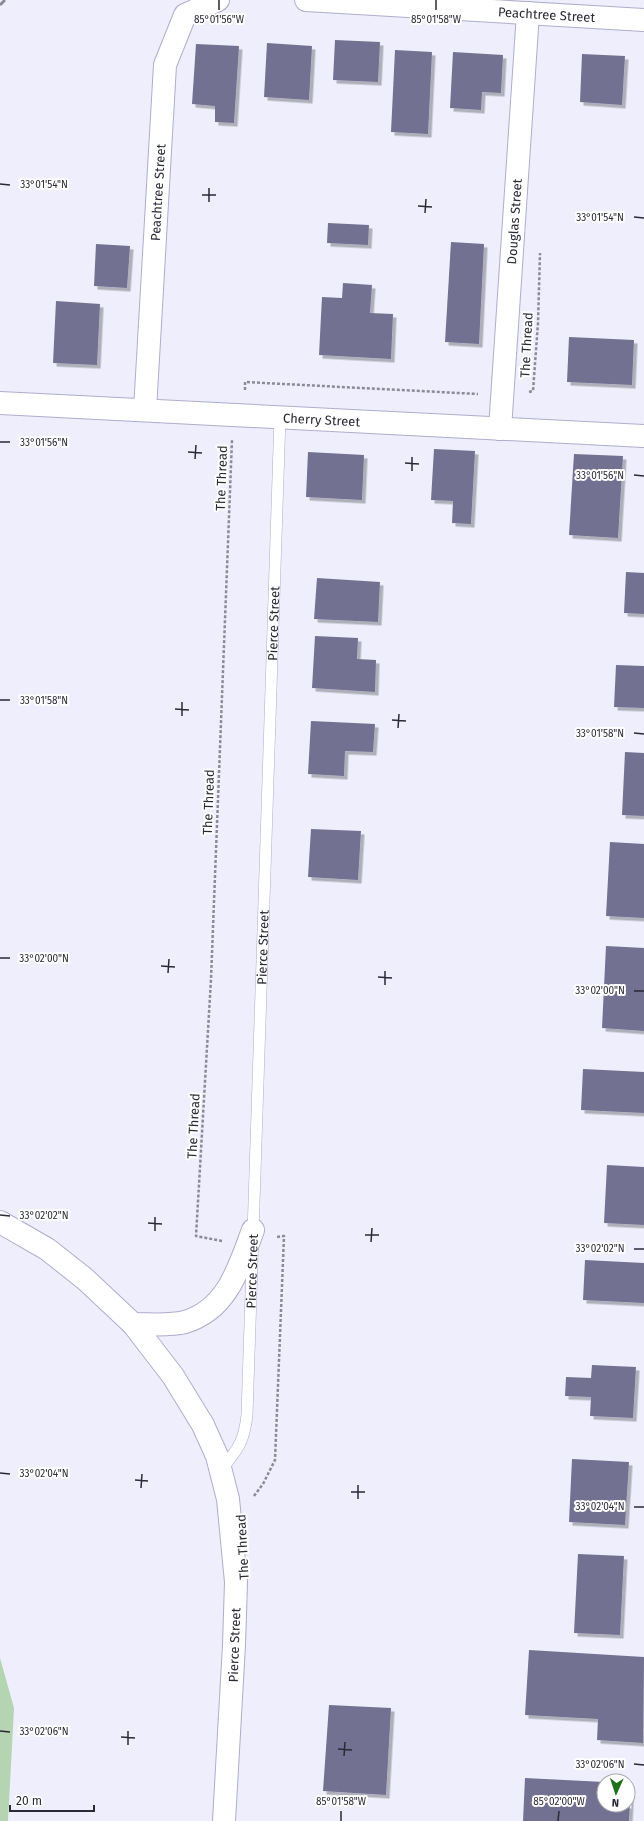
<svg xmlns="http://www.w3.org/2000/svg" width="644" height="1821" font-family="'Fira Sans',sans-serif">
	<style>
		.green { fill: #b5d4b2 }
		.building { fill: #737191; filter: url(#shadow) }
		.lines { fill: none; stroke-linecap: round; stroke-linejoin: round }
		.service-casing { stroke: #aeadcf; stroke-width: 12 }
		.minor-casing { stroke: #aeadcf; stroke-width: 24 }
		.tertiary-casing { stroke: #aeadcf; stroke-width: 24 }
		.path { stroke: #8b8a98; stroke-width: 2.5; stroke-dasharray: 3 2; stroke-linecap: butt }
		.service { stroke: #fff; stroke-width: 11 }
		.minor { stroke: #fff; stroke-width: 22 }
		.tertiary { stroke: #fff; stroke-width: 22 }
		.rail { stroke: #898996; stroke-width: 3; stroke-dasharray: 7 7; stroke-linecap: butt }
		.ticks { fill: none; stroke: #2a2936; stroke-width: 1.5 }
		.labels { text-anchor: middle; stroke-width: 4; stroke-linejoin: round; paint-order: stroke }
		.street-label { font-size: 13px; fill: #2a2936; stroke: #fff }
		.ticks-label { font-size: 10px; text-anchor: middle; fill: #2a2936; stroke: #fff; stroke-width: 4; stroke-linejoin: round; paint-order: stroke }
	</style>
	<defs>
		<filter id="shadow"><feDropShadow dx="3.5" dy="3.5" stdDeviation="0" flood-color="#0004"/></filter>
	</defs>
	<rect width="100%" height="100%" fill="#eeeefc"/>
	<path class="green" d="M0,1658L14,1708L8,1821H0Z"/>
	<g class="building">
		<path d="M335,40L380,42L378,82L333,80Z"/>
		<path d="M267,43L312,46L309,100L264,97Z"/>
		<path d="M196,44L239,46L234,123L215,122V106L192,104Z"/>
		<path d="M395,50L432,52L428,134L391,132Z"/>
		<path d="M453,52L503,55L501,93L482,92L481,110L450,108Z"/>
		<path d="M582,54L625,56L622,105L580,102Z"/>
		<path d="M328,223L369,225L368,245L327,243Z"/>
		<path d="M451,242L484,244L479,344L445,342Z"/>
		<path d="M96,244L130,246L127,288L94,286Z"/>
		<path d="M343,283L372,285L370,313L393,314L391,359L319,355L322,297L342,298Z"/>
		<path d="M56,301L100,304L97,365L53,363Z"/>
		<path d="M569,337L634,340L632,385L567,382Z"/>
		<path d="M434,449L475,451L471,524L452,523L453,501L431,500Z"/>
		<path d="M308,452L364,455L362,500L306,497Z"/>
		<path d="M574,454L623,456L618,538L569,535Z"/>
		<path d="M626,572L644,573V614L624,613Z"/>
		<path d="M317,578L380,582L378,622L314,619Z"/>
		<path d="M315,636L358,638L357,659L376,660L375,692L312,688Z"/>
		<path d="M616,665L644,666V708L614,707Z"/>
		<path d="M311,721L375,724L373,752L345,751L344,776L308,774Z"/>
		<path d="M625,752L644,753V816L622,815Z"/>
		<path d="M311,829L361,831L358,880L308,877Z"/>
		<path d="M610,842L644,844V918L606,916Z"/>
		<path d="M606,946L644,948V1031L602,1028Z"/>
		<path d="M583,1069L644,1072V1113L581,1110Z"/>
		<path d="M607,1165L644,1167V1225L604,1223Z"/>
		<path d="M585,1260L644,1263V1303L583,1300Z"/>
		<path d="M592,1365L636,1367L633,1418L590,1416L591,1397L565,1396L566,1377L591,1378Z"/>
		<path d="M572,1459L629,1462L625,1525L569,1522Z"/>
		<path d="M578,1554L624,1556L620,1635L574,1633Z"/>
		<path d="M529,1650L644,1657L643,1743L597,1740L598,1719L525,1715Z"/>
		<path d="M329,1705L391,1708L386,1795L323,1791Z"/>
		<path d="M525,1778L604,1782V1805H628V1783H631L629,1821H523Z"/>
	</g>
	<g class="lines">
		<defs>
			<g id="service">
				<path id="s1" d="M221,1470C237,1450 244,1443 247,1415L280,417"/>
			</g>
			<g id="minor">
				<path id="s2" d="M306,0L644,20"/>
				<path id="s3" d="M0,403L644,436"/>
				<path id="s4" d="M145,410L165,65L185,15L218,0"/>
				<path id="s5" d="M500,429L528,13"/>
				<path d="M133,1324C150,1324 169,1326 185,1322C228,1309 239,1267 253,1230"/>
			</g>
			<path id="tertiary" d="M0,1222L47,1249L85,1279L133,1324L173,1376L203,1425L217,1456L228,1499L236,1582L234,1645L224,1821"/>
		</defs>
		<use href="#service" class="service-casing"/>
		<use href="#minor" class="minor-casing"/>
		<use href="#tertiary" class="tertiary-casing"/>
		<g class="path">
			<path d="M245,390V382L478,394"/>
			<path d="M529,392L533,391L538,323L540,253"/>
			<path d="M222,1241L196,1236L211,979L232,440"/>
			<path d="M254,1496L263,1484L275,1460L284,1236L277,1237"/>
		</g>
		<use href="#service" class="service"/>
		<use href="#minor" class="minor"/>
		<use href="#tertiary" class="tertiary"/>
		<path class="rail" d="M0,5L5,0"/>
	</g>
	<path class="ticks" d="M219,10V0M436,10V0M0,184L10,185M202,195H216M209,202V188M418,206L432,207M425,213L426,199M634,217L644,218M0,442H10M188,452L202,453M195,459L196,445M405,463L419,464M412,471V457M634,475L644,476M0,700H10M175,709L189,710M182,716V702M392,720L406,721M398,728L399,714M634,733L644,734M0,958H10M161,966L175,967M168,973L169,959M378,977L392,978M385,985V971M634,991H644M0,1215L10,1216M148,1223L162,1224M155,1231V1217M365,1235H379M371,1242L372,1228M634,1249H644M0,1473L10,1474M135,1480L148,1481M141,1488L142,1474M351,1492H365M358,1499V1485M634,1507H644M0,1731L10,1732M121,1737L135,1738M128,1745V1731M338,1749L352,1750M344,1756L345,1742M634,1764L644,1765M341,1821V1811M558,1821L559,1811"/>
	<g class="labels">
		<g class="street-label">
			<text dy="5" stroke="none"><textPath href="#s2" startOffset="241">Peachtree Street</textPath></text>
			<text dy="5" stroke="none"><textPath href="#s4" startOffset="218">Peachtree Street</textPath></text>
			<text dy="5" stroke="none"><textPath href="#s5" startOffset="208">Douglas Street</textPath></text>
			<text transform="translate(526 345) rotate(-87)" y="5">The Thread</text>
			<text dy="5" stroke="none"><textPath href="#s3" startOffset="322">Cherry Street</textPath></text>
			<text transform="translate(221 478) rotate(-88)" y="5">The Thread</text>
			<text dy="5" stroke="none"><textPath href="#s1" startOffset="854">Pierce Street</textPath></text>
			<text transform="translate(208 802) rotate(-88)" y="5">The Thread</text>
			<text dy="5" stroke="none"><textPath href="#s1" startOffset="530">Pierce Street</textPath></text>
			<text transform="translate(193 1126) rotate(-87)" y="5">The Thread</text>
			<text dy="5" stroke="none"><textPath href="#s1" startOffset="206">Pierce Street</textPath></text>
			<text transform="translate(242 1547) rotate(-93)" y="5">The Thread</text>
			<text transform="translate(234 1645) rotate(-88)" y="5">Pierce Street</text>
		</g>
	</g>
	<g class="ticks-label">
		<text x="219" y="23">85°01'56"W</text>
		<text x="436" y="23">85°01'58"W</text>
		<text x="44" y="188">33°01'54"N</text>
		<text x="600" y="221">33°01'54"N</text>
		<text x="44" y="446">33°01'56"N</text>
		<text x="600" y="479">33°01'56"N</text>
		<text x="44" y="704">33°01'58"N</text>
		<text x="600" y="737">33°01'58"N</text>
		<text x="44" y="962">33°02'00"N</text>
		<text x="600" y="994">33°02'00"N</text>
		<text x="44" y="1219">33°02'02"N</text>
		<text x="600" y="1252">33°02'02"N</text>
		<text x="44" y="1477">33°02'04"N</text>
		<text x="600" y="1510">33°02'04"N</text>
		<text x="44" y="1735">33°02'06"N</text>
		<text x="600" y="1768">33°02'06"N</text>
		<text x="341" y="1805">85°01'58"W</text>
		<text x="559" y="1805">85°02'00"W</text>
	</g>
	<g transform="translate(616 1793) rotate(183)"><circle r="19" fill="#ffffff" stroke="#aaa9af"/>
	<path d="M0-3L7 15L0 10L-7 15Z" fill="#1f7119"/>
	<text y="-6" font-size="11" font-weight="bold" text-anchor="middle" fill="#2a2936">N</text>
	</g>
	<path d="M10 1805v6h84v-6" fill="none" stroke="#2a2936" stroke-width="2"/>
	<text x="16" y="1805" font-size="12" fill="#2a2936" stroke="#ffffff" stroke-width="3" paint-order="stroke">20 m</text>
</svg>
